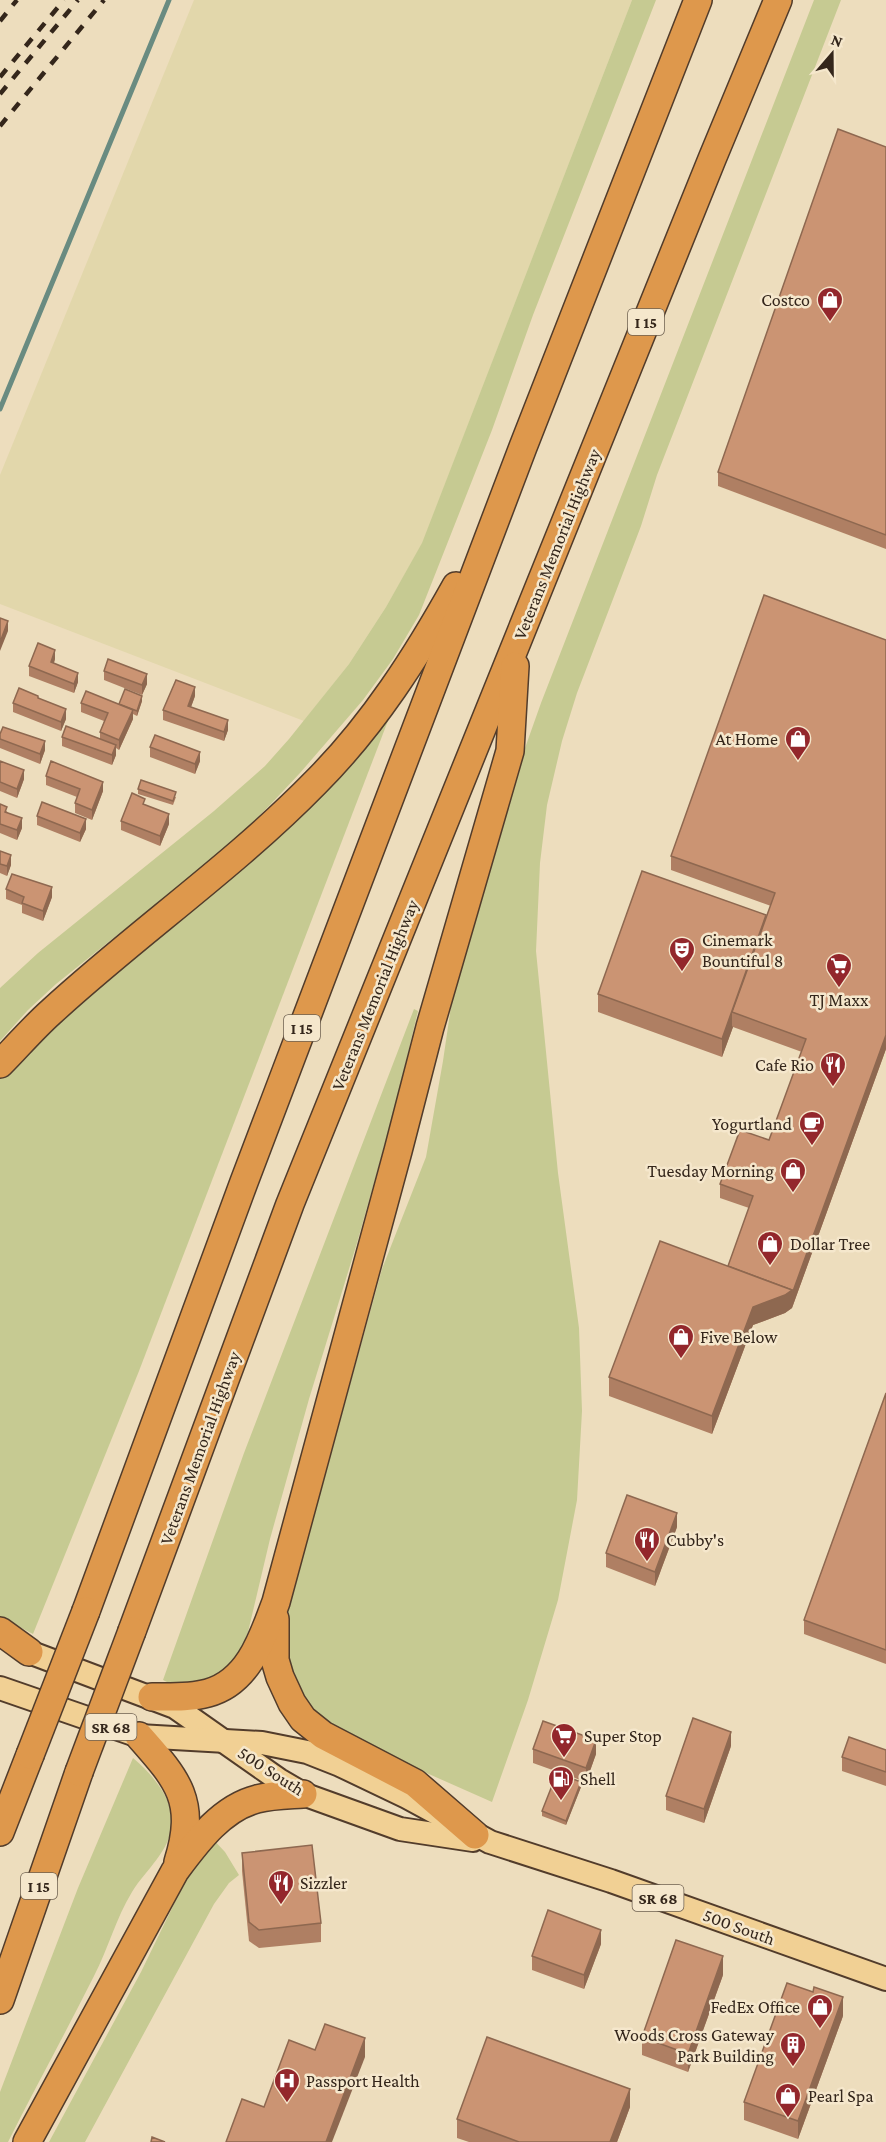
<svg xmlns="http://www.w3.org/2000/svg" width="886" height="2142" font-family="'Crimson Pro',serif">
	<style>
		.farmland { fill: #e2d7ab }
		.green { fill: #c6ca92 }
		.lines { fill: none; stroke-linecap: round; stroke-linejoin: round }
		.stream { stroke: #698b81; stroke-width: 5 }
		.primary-casing { stroke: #523c2b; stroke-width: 26 }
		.highway-casing { stroke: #523c2b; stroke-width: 30 }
		.primary { stroke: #f1d094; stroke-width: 22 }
		.highway { stroke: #de984c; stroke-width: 27 }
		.rail { stroke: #34261b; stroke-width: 4.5; stroke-dasharray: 10 10; stroke-linecap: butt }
		.highway-bridge-casing { stroke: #523c2b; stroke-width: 30; stroke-linecap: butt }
		.highway-bridge { stroke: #de984c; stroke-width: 27 }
		.wall { fill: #af7f63 }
		.shaded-wall { fill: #8e6850 }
		.building { fill: #cb9473; stroke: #8e6850; stroke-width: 1.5 }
		.labels { text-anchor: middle; stroke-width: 5; stroke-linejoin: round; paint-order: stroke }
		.shield { fill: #f5e7cc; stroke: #6e6050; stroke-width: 1.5 }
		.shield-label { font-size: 16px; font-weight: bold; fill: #34261b }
		.poi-label { font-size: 18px; fill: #34261b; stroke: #f5e7cc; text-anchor: start }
		.street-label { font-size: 18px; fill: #34261b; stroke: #f5e7cc }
	</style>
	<rect width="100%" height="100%" fill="#edddbd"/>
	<path class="farmland" d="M194,0H632L422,544L386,607L349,664L304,721L0,604V475Z"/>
	<g class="green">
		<path d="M632,0H656L533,315L492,430L438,567L419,615L393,659L363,700L300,773L269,806L226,848L56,984L28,1010L0,1041V988L38,953L214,811L265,766L289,739L349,664L386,607L422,543Z"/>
		<path d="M814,0H841L657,475L641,526L577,693L562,741L547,805L540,863L536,951L558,1173L579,1328L582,1411L577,1500L558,1600L528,1700L492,1802L404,1763L333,1726L313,1710L288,1683L284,1623L382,1269L426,1157L443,1061L455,979L497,827L541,703Z"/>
		<path d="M394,705L139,1371L33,1634L0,1617V1076Z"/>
		<path d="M414,1009L418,1011L393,1115L357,1243L309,1399L270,1539L248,1632L242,1647L234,1661L224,1671L211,1679L175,1686L163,1680L244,1453Z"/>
		<path d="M133,1758C151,1773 173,1798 172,1822C171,1851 146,1869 132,1892C116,1918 108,1949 94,1976C66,2032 36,2086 8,2142H0V2092L78,1888Z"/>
		<path d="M210,1836L225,1852L239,1875L229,1883L214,1904L85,2142H49L141,1972L190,1871Z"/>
	</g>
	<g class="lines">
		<path class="stream" d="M0,409L169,0"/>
		<defs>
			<g id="primary">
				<path d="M29,1652L175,1707L279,1780L303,1794L400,1829L473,1840"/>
				<path d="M0,1688L139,1736L262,1743L307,1752L340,1765L407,1797L490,1842L611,1881L886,1979"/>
			</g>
			<g id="highway">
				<path d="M0,1064C17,1047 33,1028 51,1012C137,933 234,866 316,782C373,725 417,656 456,586"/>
				<path d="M86,1611L244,1182L523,447L698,0"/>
				<path d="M275,1619V1660L280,1677L292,1703L303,1719L323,1735L415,1783L475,1835"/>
				<path d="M0,1631L29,1652"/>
				<path d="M132,1631L290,1204L712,159L778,0"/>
				<path d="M152,1697C170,1697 190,1698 208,1693C249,1682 263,1637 276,1602L398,1151L430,1027L510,751L515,666"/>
				<path d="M139,1736C178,1780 197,1801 178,1862"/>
				<path d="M0,1832L30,1755"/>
				<path d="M0,2000L79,1772"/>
				<path d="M27,2142L175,1871C196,1843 221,1808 257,1799C272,1795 288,1795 303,1794"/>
			</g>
		</defs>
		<use href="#primary" class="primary-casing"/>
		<use href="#highway" class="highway-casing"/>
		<use href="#primary" class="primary"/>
		<use href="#highway" class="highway"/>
		<g class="rail">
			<path d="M0,21L17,0"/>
			<path d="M0,77L64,0"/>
			<path d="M0,94L78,0"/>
			<path d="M0,126L104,0"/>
		</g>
		<defs>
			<g id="highway-bridge">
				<path d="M30,1755L86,1611"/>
				<path d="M79,1772L132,1631"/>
			</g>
		</defs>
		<use href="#highway-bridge" class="highway-bridge-casing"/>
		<use href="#highway-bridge" class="highway-bridge"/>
	</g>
	<g class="wall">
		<path d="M886,147V549L718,486V472Z"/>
		<path d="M886,640V1049L792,1308L785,1313L753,1325L712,1434L609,1396V1377L728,1266L749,1208L720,1198V1184L769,1140L802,1052L733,1027L722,1057L598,1012V994L766,920L771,906L671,870V856Z"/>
		<path d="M55,659L54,663L78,682L74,693L29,676V666Z"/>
		<path d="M104,671L147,684L142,695L104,680Z"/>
		<path d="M195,696L191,707L228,730L224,741L163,720V710Z"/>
		<path d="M38,699L66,719L61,731L13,712V703Z"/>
		<path d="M142,701L137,716L133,714V719L119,750L116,748V755L112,765L62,746V737L100,739V732L104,721L81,712V703L119,704Z"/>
		<path d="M0,734L45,750L40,764L0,748Z"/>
		<path d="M150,747L200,761L195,774L150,757Z"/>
		<path d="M0,761L24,779L17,798L0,791Z"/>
		<path d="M46,776L103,791L92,820L75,813V803L77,797L46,785Z"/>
		<path d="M138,789L176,797L173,805L138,794Z"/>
		<path d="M0,804L22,828L17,840L0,833Z"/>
		<path d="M145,805L169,824L160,846L121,830V821Z"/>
		<path d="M37,816L86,829L80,842L37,825Z"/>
		<path d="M0,851L11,865L7,876L0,873Z"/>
		<path d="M6,889L52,897L43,921L22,913V905L6,899Z"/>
		<path d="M886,1393V1664L804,1634V1620Z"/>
		<path d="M677,1527L655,1586L606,1567V1553Z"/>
		<path d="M731,1746L704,1823L666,1810V1796Z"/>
		<path d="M533,1749L596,1754L586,1782L533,1763Z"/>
		<path d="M886,1750V1786L842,1771V1757Z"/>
		<path d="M581,1787L566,1825L542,1816V1811Z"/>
		<path d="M242,1853L321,1923V1942L259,1948L249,1941L242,1871Z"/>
		<path d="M601,1944L584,1989L532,1970V1956Z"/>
		<path d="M723,1975L688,2072L642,2055V2037Z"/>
		<path d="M843,2016L798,2139L744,2120V2102Z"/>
		<path d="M630,2107L617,2142H469L457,2138V2119Z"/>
	</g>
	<g class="shaded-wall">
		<path d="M8,621V631L0,651V642Z"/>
		<path d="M55,650V659L51,671V662Z"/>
		<path d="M78,673V682L74,693V684Z"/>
		<path d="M147,674V684L142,695V685Z"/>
		<path d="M195,687V696L188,715V706Z"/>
		<path d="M142,696V701L137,716V711Z"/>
		<path d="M66,709V719L61,731V722Z"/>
		<path d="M133,710V719L119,750V740Z"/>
		<path d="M228,720V730L224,741V732Z"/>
		<path d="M45,741V750L40,764V754Z"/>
		<path d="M116,745V755L112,765V755Z"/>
		<path d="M200,752V761L195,774V764Z"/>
		<path d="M24,770V779L17,798V789Z"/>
		<path d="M103,782V791L92,820V810Z"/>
		<path d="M169,814V824L160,846V836Z"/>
		<path d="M22,818V828L17,840V830Z"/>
		<path d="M86,819V829L80,842V833Z"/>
		<path d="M11,855V865L7,876V866Z"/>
		<path d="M52,887V897L43,921V911Z"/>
		<path d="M766,915V934L732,1012V1026L733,1027L722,1057V1039Z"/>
		<path d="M886,1035V1049L792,1308L785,1313L753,1325L712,1434V1416L753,1307Z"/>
		<path d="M677,1513V1527L655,1586V1572Z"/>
		<path d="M731,1732V1746L704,1823V1809Z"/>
		<path d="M596,1740V1754L586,1782V1768Z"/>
		<path d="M581,1782V1787L566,1825V1821Z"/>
		<path d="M601,1930V1944L584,1989V1975Z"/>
		<path d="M723,1956V1975L688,2072V2054Z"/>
		<path d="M843,1997V2016L798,2139V2121Z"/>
		<path d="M365,2038V2057L332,2142H326Z"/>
		<path d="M630,2089V2107L617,2142H610Z"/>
	</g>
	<g class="building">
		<path d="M838,129L886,147V535L718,472Z"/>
		<path d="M764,595L886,640V1035L792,1294V1290L728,1266L753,1196L720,1184L740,1130L769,1140L806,1039L732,1012L775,893L671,856Z"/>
		<path d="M0,618L8,621L0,642Z"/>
		<path d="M38,643L55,650L51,662L78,673L74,684L29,666Z"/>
		<path d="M108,659L147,674L142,685L104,671Z"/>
		<path d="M176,680L195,687L188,706L228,720L224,732L163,710Z"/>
		<path d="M19,688L38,696V698L66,709L61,722L13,703Z"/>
		<path d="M125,689L142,696L137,711L119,704Z"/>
		<path d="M86,691L133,710L119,740L100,732L108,713L81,703Z"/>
		<path d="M66,726L116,745L112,755L62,737Z"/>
		<path d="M3,727L45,741L40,754L0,739V734Z"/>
		<path d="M155,735L200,752L195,764L150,747Z"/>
		<path d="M0,761L24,770L17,789L0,782Z"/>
		<path d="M51,761L103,782L92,810L75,803L80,789L46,776Z"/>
		<path d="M141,780L176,792L173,801L138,789Z"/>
		<path d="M132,793L145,799L143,804L169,814L160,836L121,821Z"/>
		<path d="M42,802L86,819L80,833L37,816Z"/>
		<path d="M0,804L7,807L5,812L22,818L17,830L0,824Z"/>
		<path d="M0,851L11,855L7,866L0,864Z"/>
		<path d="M642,871L766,915L722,1039L598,994Z"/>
		<path d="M12,874L52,887L43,911L22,903L24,897L6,889Z"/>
		<path d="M660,1241L792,1290L785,1295L753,1307L712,1416L609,1377Z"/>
		<path d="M886,1393V1650L804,1620Z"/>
		<path d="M627,1495L677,1513L655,1572L606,1553Z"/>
		<path d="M693,1718L731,1732L704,1809L666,1796Z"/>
		<path d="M543,1721L596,1740L586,1768L533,1749Z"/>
		<path d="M849,1737L886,1750V1772L842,1757Z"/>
		<path d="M557,1773L581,1782L566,1821L542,1811Z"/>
		<path d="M312,1845L321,1923L259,1930L249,1922L242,1853Z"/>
		<path d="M548,1910L601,1930L584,1975L532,1956Z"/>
		<path d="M676,1940L723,1956L688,2054L642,2037Z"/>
		<path d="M787,1983L813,1992L814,1987L843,1997L798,2121L744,2102Z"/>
		<path d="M325,2024L365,2038L326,2142H226L242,2099L264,2107L289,2040L315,2050Z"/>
		<path d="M487,2037L630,2089L610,2142H519L457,2119Z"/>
		<path d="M152,2137L165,2142H151Z"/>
	</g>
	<defs>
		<symbol id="shop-pin" viewBox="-11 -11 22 30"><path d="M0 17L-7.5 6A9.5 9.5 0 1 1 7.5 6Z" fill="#93272c" stroke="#f5e7cc"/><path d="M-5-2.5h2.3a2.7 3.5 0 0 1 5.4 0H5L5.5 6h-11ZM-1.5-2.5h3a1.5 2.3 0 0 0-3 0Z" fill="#fff"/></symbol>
		<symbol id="theatre-pin" viewBox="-11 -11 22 30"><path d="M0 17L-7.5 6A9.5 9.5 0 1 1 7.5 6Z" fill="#93272c" stroke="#f5e7cc"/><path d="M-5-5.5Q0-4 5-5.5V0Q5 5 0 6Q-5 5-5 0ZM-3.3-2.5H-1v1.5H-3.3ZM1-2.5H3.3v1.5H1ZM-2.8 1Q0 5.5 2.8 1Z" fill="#fff"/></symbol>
		<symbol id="supermarket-pin" viewBox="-11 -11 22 30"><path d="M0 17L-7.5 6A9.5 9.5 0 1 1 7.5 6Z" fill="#93272c" stroke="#f5e7cc"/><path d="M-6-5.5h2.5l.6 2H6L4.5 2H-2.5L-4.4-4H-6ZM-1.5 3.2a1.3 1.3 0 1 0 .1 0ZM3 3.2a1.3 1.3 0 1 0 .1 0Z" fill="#fff"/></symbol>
		<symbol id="restaurant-pin" viewBox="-11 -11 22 30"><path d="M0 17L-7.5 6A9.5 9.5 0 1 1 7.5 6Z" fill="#93272c" stroke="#f5e7cc"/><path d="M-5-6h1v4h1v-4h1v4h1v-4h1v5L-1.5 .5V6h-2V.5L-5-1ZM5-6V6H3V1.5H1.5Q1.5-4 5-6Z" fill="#fff"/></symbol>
		<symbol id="cafe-pin" viewBox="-11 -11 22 30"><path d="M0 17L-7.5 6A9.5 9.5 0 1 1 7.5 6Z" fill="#93272c" stroke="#f5e7cc"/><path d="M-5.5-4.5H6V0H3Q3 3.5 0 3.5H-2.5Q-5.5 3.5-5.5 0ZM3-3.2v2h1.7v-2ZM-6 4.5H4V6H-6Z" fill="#fff"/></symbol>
		<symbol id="fuel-pin" viewBox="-11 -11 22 30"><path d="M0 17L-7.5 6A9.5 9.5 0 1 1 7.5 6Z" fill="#93272c" stroke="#f5e7cc"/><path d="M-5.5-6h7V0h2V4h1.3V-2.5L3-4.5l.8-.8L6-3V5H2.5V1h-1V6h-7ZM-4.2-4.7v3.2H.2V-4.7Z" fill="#fff"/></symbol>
		<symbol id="building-pin" viewBox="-11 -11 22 30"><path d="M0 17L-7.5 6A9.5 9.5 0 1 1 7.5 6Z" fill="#93272c" stroke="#f5e7cc"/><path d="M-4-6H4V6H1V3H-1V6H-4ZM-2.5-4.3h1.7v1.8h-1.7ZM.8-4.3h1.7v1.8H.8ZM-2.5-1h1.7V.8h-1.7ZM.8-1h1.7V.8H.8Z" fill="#fff"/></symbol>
		<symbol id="hospital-pin" viewBox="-11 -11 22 30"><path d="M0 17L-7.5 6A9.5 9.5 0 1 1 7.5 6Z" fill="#93272c" stroke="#f5e7cc"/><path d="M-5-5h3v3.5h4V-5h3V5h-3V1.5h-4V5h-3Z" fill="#fff"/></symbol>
	</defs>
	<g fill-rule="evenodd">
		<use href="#shop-pin" x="815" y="285" width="30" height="40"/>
		<use href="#shop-pin" x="783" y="724" width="30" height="40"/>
		<use href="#theatre-pin" x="667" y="935" width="30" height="40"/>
		<use href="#supermarket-pin" x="824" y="951" width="30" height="40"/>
		<use href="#restaurant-pin" x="818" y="1050" width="30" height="40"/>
		<use href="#cafe-pin" x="797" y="1109" width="30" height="40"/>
		<use href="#shop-pin" x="778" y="1156" width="30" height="40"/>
		<use href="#shop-pin" x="755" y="1229" width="30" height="40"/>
		<use href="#shop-pin" x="666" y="1322" width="30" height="40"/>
		<use href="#restaurant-pin" x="632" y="1525" width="30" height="40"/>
		<use href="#supermarket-pin" x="549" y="1721" width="30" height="40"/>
		<use href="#fuel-pin" x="546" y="1764" width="30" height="40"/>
		<use href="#restaurant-pin" x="266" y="1868" width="30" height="40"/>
		<use href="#shop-pin" x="805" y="1992" width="30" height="40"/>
		<use href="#building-pin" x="778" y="2030" width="30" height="40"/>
		<use href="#hospital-pin" x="272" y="2066" width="30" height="40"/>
		<use href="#shop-pin" x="773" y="2081" width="30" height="40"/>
	</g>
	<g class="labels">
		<g class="shield">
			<rect x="628" y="309" width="36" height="26" rx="4.5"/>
			<rect x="284" y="1015" width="36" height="26" rx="4.5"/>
			<rect x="85.5" y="1714" width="51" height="26" rx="4.5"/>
			<rect x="21" y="1873" width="36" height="26" rx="4.5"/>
			<rect x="632.5" y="1885" width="51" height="26" rx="4.5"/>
		</g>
		<g class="shield-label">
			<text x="646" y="328">I 15</text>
			<text x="302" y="1034">I 15</text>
			<text x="111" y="1733">SR 68</text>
			<text x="39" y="1892">I 15</text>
			<text x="658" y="1904">SR 68</text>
		</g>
		<g class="poi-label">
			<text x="810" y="306" text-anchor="end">Costco</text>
			<text x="778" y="745" text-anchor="end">At Home</text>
			<text x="702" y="946">Cinemark<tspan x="702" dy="21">Bountiful 8</tspan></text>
			<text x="839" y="1006" text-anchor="middle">TJ Maxx</text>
			<text x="814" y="1071" text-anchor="end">Cafe Rio</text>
			<text x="792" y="1130" text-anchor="end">Yogurtland</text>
			<text x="774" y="1177" text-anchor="end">Tuesday Morning</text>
			<text x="790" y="1250">Dollar Tree</text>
			<text x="700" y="1343">Five Below</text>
			<text x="666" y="1546">Cubby's</text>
			<text x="584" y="1742">Super Stop</text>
			<text x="580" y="1785">Shell</text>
			<text x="300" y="1889">Sizzler</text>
			<text x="800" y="2013" text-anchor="end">FedEx Office</text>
			<text x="774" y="2041" text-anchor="end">Woods Cross Gateway<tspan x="774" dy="21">Park Building</tspan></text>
			<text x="306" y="2087">Passport Health</text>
			<text x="808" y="2102">Pearl Spa</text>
		</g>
		<g class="street-label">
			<text transform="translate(557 544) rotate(-68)" y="6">Veterans Memorial Highway</text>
			<text transform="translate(375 995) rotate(-68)" y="6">Veterans Memorial Highway</text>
			<text transform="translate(200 1448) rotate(-70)" y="6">Veterans Memorial Highway</text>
			<text transform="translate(271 1771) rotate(33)" y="6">500 South</text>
			<text transform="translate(739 1927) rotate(20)" y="6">500 South</text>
		</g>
	</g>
	<g transform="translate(832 54) rotate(20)" stroke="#f5e7cc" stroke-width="4.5" paint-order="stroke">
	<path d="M0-4.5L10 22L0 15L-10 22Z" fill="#34261b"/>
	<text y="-9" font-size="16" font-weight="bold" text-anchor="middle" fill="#34261b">N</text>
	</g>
</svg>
